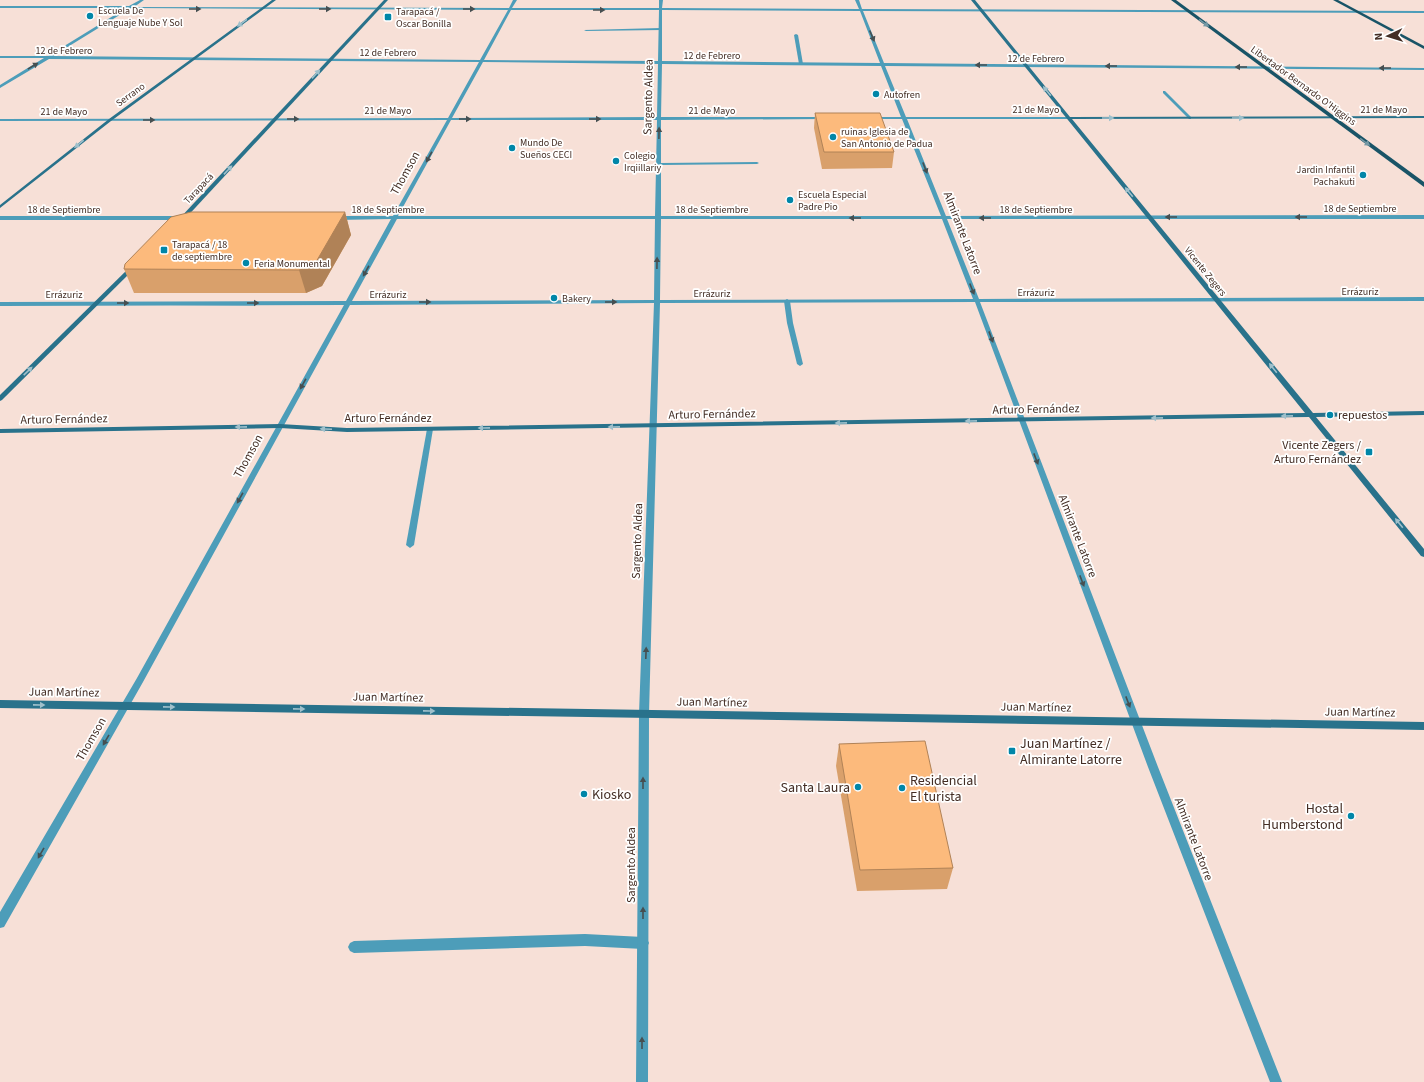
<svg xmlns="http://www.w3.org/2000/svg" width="1424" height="1082" font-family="'Source Sans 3',sans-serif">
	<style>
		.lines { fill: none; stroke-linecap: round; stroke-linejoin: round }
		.lane { fill: #4d9db9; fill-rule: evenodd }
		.street { fill: #4d9db9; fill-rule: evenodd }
		.secondary { fill: #29728b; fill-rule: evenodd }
		.primary { fill: #195467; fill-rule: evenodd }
		.wall { fill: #d9a06b }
		.shaded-wall { fill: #b08257 }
		.building { fill: #fcba7c; stroke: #b08257 }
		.oneway { fill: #464f51 }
		.oneway2 { fill: #9fc0cb }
		.oneway3 { fill: #7598a4 }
		.poi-dot { fill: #0086a8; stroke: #fff; stroke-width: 1.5 }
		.labels { text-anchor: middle; stroke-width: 3.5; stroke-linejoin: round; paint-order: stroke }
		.far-poi-label { font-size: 10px; fill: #432d24; stroke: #fff; text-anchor: start }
		.far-street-label { font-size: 10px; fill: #432d24; stroke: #fff }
		.street-label { font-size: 12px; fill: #432d24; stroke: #fff }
		.poi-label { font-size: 12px; fill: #432d24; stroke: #fff; text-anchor: start }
		.near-poi-label { font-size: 14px; fill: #432d24; stroke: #fff; text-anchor: start }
	</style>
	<rect width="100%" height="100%" fill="#f7e0d7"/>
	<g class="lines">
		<g class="lane">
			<path d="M661,28L662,30L586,31L584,30Z"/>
			<path d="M796,34L798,35L803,64L801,65L799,64L794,35Z"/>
			<path d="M787,299L790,301L793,323L803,364L800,366L797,364L787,323L784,301Z"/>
			<path d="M430,427L433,429L414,545L410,548L406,545L427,429Z"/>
			<path d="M585,934L643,937L647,939L649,943L647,947L643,949L585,946L354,953L350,951L348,947L350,943L354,941Z"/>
		</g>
		<g class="street">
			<path d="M140,0H144L134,7L509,8L513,0H517L512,8H659V0H663L662,8L859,9L855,0H859L862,9L1424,11V13L863,11L884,63L1424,68V70L885,66L906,117H1069L1071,118L1069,119H907L946,216L1424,215V219H947L979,299L1424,297V301L980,302L1158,767L1282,1082H1270L1148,767L975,302L660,303L649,714L648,1082H636L639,714L654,303L350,305L143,682L4,927L0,928V912L137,678L344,305L0,306V302L346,301L391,219L337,220L334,218L337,216H393L447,120L0,121V119L448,118L479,62L49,59L0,88V85L44,58H0V56H48L126,8H0V6H129ZM131,8L508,10L480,60L53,56ZM511,10H659L658,61L484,60ZM662,10L860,11L880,63L662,61ZM483,62L658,64L657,117L452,118ZM662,64L881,66L901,117H871L869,118L871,119H902L941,216H661V165L757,164L759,163L757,162L661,163V120L825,119L827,118L825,117H661ZM451,120H657L655,216H398ZM397,219H655L654,300L352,301ZM661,219H942L973,299L660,300Z"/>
			<path d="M1163,91H1165L1191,117V119H1189L1163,93Z"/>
			<path d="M0,216H181L184,218L181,220H0Z"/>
		</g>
		<g class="secondary">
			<path d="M272,0H276L111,121L0,208V205L109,119Z"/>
			<path d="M384,0H388L183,221H179V219Z"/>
			<path d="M971,0H975L1070,117L1424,116V118L1072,119L1313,413L1424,411V415L1316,417L1424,549V557L1421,556L1309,417L347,432L280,428L0,433V429L280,424L347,428L1305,413Z"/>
			<path d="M131,266L136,267L2,400L0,401V395Z"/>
			<path d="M0,700L1424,722V730L0,708Z"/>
		</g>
		<g class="primary">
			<path d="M1171,0H1176L1424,182V187Z"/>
			<path d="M1333,0H1338L1424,46V49Z"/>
		</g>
	</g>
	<g class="wall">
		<path d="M815,113L894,152L892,168L822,169L814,128Z"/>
		<path d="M345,212L351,235L322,286L306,293H134L124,269Z"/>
		<path d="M839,744L953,868L947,889L857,891L836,766Z"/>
	</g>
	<path class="shaded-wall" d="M345,212L351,235L322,286L306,293L299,270Z"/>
	<g class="building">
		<path d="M815,113H880L894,152H824Z"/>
		<path d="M191,212H345L316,262L299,270L124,269L125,264L171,217Z"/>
		<path d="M925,741L953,868L860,870L839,744Z"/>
	</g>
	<defs><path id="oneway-solid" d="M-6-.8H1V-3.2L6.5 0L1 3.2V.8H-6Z"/></defs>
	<g class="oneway">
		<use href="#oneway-solid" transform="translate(195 9)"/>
		<use href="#oneway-solid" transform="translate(325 9)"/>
		<use href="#oneway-solid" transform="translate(469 9)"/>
		<use href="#oneway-solid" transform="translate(599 10)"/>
		<use href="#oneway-solid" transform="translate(872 36) rotate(67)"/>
		<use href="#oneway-solid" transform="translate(981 65) rotate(-180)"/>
		<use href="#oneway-solid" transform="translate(33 66) rotate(-31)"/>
		<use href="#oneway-solid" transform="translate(1111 66) rotate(-180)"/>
		<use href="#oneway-solid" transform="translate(1241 67) rotate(-180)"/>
		<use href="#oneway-solid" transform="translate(1385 68) rotate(-180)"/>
		<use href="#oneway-solid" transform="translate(293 119)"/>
		<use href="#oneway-solid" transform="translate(465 119)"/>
		<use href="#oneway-solid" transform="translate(595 119)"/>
		<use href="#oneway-solid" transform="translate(149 120)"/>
		<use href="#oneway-solid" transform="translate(659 133) rotate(-89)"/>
		<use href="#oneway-solid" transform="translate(429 157) rotate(119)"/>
		<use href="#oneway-solid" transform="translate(925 168) rotate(69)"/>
		<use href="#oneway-solid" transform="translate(1171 217) rotate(-180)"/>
		<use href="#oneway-solid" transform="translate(1301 217) rotate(180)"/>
		<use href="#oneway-solid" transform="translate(855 218) rotate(-180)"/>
		<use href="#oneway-solid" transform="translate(985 218) rotate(180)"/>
		<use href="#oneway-solid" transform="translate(657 263) rotate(-89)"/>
		<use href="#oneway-solid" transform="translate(366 271) rotate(119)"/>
		<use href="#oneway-solid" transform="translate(972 289) rotate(68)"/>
		<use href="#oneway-solid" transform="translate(425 302)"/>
		<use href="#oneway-solid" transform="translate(611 302)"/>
		<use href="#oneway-solid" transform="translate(123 303)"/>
		<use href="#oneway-solid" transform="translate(253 303)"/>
		<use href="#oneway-solid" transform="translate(991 337) rotate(70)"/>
		<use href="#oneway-solid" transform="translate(303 384) rotate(119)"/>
		<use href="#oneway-solid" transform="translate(1036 459) rotate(69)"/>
		<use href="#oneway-solid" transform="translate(240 498) rotate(119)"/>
		<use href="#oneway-solid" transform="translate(1082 581) rotate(69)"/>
		<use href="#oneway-solid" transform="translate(646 653) rotate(-88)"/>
		<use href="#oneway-solid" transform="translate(1128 702) rotate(69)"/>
		<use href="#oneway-solid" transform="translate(106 740) rotate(120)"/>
		<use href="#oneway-solid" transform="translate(643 783) rotate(-90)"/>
		<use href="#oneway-solid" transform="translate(41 853) rotate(120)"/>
		<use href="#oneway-solid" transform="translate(643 913) rotate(-90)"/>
		<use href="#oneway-solid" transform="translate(642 1043) rotate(-90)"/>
	</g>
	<g class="oneway2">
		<use href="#oneway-solid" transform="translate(242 23) rotate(144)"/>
		<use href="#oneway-solid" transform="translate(316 74) rotate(-47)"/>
		<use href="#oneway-solid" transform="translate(1047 91) rotate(-129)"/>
		<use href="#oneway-solid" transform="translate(1108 118)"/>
		<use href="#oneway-solid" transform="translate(1238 118)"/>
		<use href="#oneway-solid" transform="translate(79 144) rotate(141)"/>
		<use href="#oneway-solid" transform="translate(228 170) rotate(-47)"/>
		<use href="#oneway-solid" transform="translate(1129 192) rotate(-129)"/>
		<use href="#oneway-solid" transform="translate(1273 368) rotate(-129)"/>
		<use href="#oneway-solid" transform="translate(28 371) rotate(-44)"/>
		<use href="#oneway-solid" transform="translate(1287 416) rotate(179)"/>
		<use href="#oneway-solid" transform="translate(1157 418) rotate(179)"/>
		<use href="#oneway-solid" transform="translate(971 421) rotate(179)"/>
		<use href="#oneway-solid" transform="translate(841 423) rotate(179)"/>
		<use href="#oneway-solid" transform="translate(241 427) rotate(179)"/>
		<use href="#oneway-solid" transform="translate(614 427) rotate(179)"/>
		<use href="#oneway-solid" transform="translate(484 428) rotate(179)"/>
		<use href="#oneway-solid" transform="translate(326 429) rotate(-177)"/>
		<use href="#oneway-solid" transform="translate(1399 523) rotate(-129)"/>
		<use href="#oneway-solid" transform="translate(39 705) rotate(1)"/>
		<use href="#oneway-solid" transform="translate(169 707) rotate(1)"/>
		<use href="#oneway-solid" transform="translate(299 709) rotate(1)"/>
		<use href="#oneway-solid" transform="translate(429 711) rotate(1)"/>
	</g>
	<g class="oneway3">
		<use href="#oneway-solid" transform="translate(1204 23) rotate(36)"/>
		<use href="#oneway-solid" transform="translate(1365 142) rotate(36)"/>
	</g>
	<g class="poi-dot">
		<circle cx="90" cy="16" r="4"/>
		<rect x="384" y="13" width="8" height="8" rx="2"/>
		<circle cx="876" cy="94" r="4"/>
		<circle cx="833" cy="137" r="4"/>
		<circle cx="512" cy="148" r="4"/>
		<circle cx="616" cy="161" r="4"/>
		<circle cx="1363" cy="175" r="4"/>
		<circle cx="790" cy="200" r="4"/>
		<rect x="160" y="246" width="8" height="8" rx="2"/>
		<circle cx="246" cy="263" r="4"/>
		<circle cx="554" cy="298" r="4"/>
		<circle cx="1330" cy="415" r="4"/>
		<rect x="1365" y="448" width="8" height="8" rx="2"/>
		<rect x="1008" y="747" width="8" height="8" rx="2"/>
		<circle cx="858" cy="787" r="4"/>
		<circle cx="902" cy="788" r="4"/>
		<circle cx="584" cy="794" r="4"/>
		<circle cx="1351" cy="816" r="4"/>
	</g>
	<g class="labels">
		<g class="far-poi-label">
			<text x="98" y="14">Escuela De<tspan x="98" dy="12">Lenguaje Nube Y Sol</tspan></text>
			<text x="396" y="15">Tarapacá /<tspan x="396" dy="12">Oscar Bonilla</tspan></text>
			<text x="884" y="98">Autofren</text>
			<text x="841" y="135">ruinas Iglesia de<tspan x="841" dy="12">San Antonio de Padua</tspan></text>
			<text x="520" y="146">Mundo De<tspan x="520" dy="12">Sueños CECI</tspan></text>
			<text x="624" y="159">Colegio<tspan x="624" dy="12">Irqiillariy</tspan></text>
			<text x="1355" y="173" text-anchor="end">Jardin Infantil<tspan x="1355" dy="12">Pachakuti</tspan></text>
			<text x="798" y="198">Escuela Especial<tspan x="798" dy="12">Padre Pio</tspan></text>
			<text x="172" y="248">Tarapacá / 18<tspan x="172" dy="12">de septiembre</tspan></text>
			<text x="254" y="267">Feria Monumental</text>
			<text x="562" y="302">Bakery</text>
		</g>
		<g class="far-street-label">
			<text x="64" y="54">12 de Febrero</text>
			<text x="388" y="56">12 de Febrero</text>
			<text x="712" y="59">12 de Febrero</text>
			<text x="1036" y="62">12 de Febrero</text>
			<text transform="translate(1304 85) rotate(36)" y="4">Libertador Bernardo O'Higgins</text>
			<text transform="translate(130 94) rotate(-36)" y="4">Serrano</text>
			<text x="1036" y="113">21 de Mayo</text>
			<text x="1384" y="113">21 de Mayo</text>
			<text x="388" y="114">21 de Mayo</text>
			<text x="712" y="114">21 de Mayo</text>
			<text x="64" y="115">21 de Mayo</text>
			<text transform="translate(198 188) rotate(-47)" y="4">Tarapacá</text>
			<text x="1360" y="212">18 de Septiembre</text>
			<text x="64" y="213">18 de Septiembre</text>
			<text x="388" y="213">18 de Septiembre</text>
			<text x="712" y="213">18 de Septiembre</text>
			<text x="1036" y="213">18 de Septiembre</text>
			<text transform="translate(1206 271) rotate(51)" y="4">Vicente Zegers</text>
			<text x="1360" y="295">Errázuriz</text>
			<text x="1036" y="296">Errázuriz</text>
			<text x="712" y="297">Errázuriz</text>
			<text x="64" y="298">Errázuriz</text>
			<text x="388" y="298">Errázuriz</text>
		</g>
		<g class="street-label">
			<text transform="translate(648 97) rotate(-89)" y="4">Sargento Aldea</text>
			<text transform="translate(405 173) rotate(-61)" y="4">Thomson</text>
			<text transform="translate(963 233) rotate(69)" y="4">Almirante Latorre</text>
			<text transform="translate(1036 409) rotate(-1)" y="4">Arturo Fernández</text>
			<text transform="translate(712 414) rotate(-1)" y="4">Arturo Fernández</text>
			<text x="388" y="422">Arturo Fernández</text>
			<text transform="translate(64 419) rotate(-1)" y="4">Arturo Fernández</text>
			<text transform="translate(248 456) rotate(-61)" y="4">Thomson</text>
			<text transform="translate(1078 536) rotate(69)" y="4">Almirante Latorre</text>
			<text transform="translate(637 541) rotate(-88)" y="4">Sargento Aldea</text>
			<text transform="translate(64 692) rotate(1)" y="4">Juan Martínez</text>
			<text transform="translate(388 697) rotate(1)" y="4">Juan Martínez</text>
			<text transform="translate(712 702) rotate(1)" y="4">Juan Martínez</text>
			<text transform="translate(1036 707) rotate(1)" y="4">Juan Martínez</text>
			<text transform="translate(1360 712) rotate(1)" y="4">Juan Martínez</text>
			<text transform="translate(91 739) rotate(-60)" y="4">Thomson</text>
			<text transform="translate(1194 839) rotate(69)" y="4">Almirante Latorre</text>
			<text transform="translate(631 865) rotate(-90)" y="4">Sargento Aldea</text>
		</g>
		<g class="poi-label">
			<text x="1338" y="419">repuestos</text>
			<text x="1361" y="449" text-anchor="end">Vicente Zegers /<tspan x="1361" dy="14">Arturo Fernández</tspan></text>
		</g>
		<g class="near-poi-label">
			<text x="1020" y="748">Juan Martínez /<tspan x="1020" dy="16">Almirante Latorre</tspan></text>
			<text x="910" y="785">Residencial<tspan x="910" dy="16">El turista</tspan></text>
			<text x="850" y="792" text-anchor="end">Santa Laura</text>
			<text x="592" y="799">Kiosko</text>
			<text x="1343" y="813" text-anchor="end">Hostal<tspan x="1343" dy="16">Humberstond</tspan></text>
		</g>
	</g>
	<g transform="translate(1388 36) rotate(266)" stroke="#ffffff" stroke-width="3" paint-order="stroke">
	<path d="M0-3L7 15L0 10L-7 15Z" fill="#432d24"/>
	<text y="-6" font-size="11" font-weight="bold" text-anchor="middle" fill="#432d24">N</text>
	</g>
</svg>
